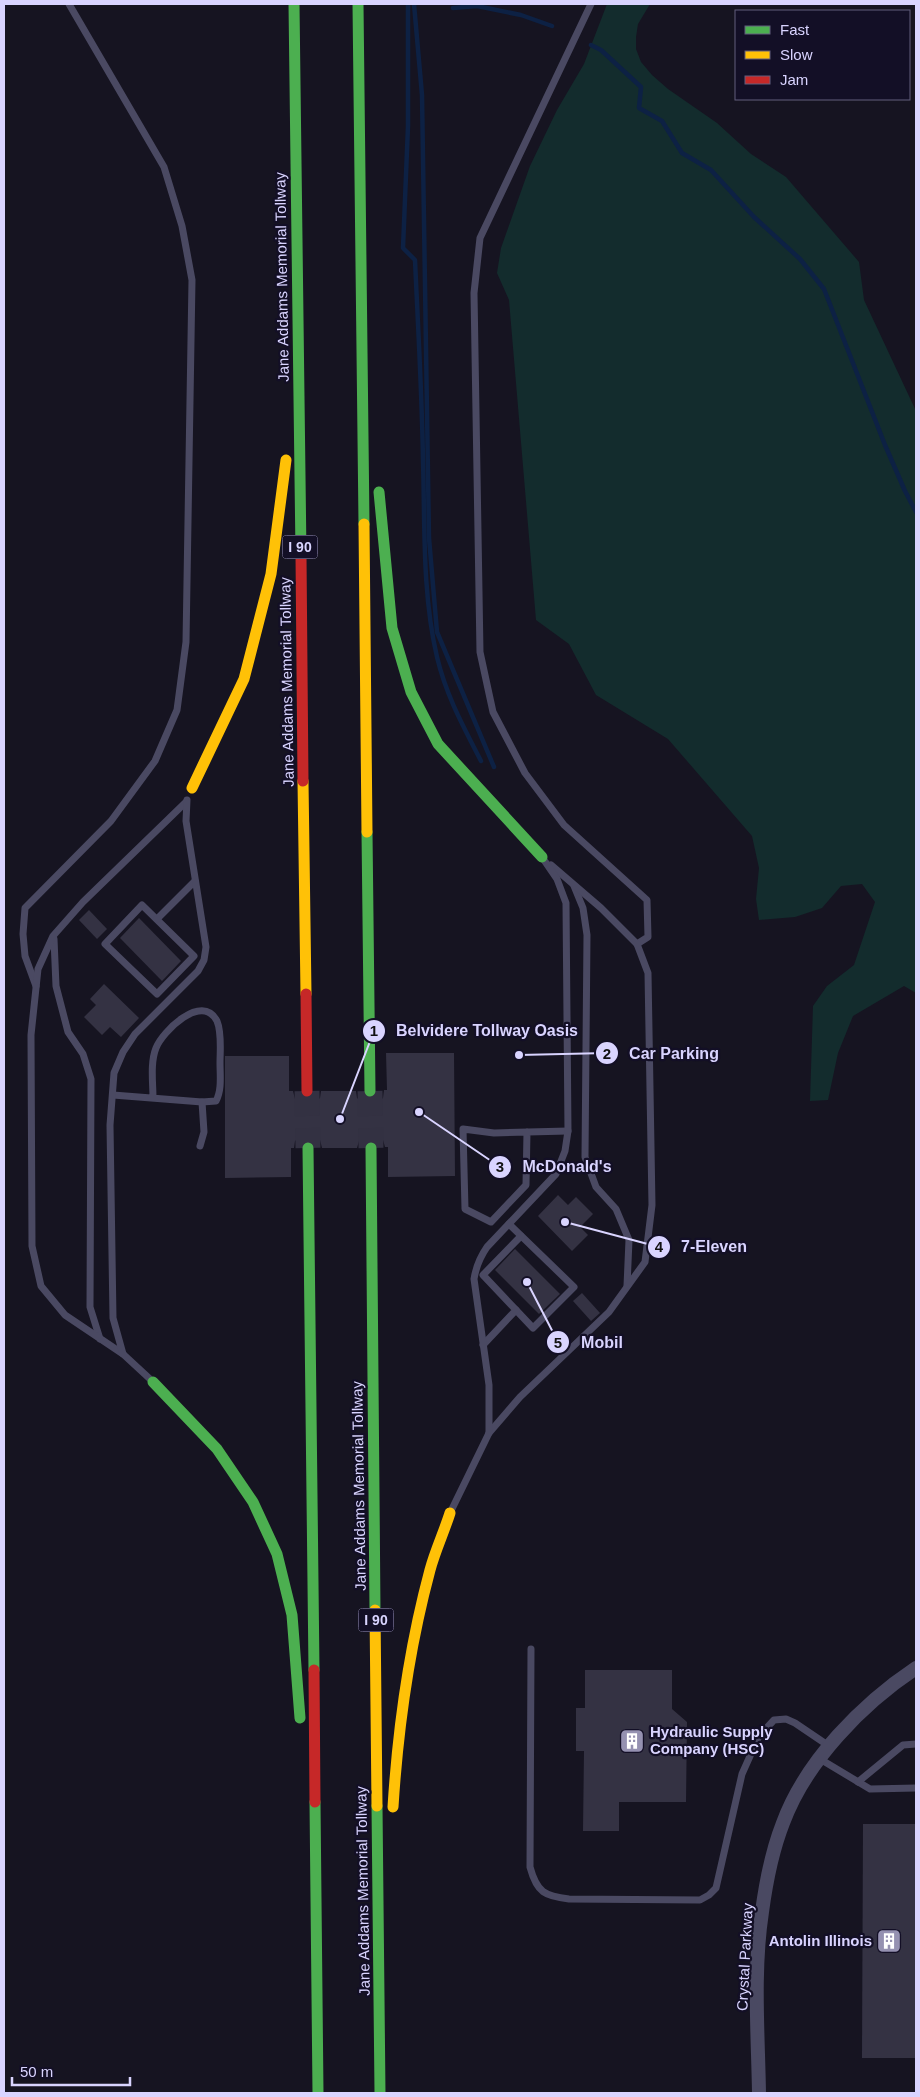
<svg xmlns="http://www.w3.org/2000/svg" width="920" height="2097" font-family="Helvetica,sans-serif">
	<style>
		.green { fill: #132c2d }
		.lines { fill: none; stroke-linecap: round; stroke-linejoin: round }
		.stream { stroke: #0d2144; stroke-width: 4.5 }
		.building { fill: #343243 }
		.highway-tunnel { stroke: #333142; stroke-width: 25; stroke-dasharray: 25 12; stroke-linecap: butt }
		.lane { stroke: #4a4962; stroke-width: 7 }
		.street { stroke: #4a4962; stroke-width: 14 }
		.fast { stroke: #4caf50; stroke-width: 11 }
		.slow { stroke: #ffc107; stroke-width: 11 }
		.jam { stroke: #c62828; stroke-width: 11 }
		.labels { text-anchor: middle; stroke-width: 4.5; stroke-linejoin: round; paint-order: stroke }
		.shield { fill: #130f26; stroke: #9e99be; stroke-width: 1 }
		.shield-label { font-size: 14px; font-weight: bold; fill: #d9d4ff }
		.street-label { font-size: 15px; fill: #d9d4ff; stroke: #130f26 }
		.poi-label { font-size: 15px; font-weight: bold; fill: #d9d4ff; stroke: #130f26; text-anchor: start }
		.leader { fill: none; stroke: #d9d4ff; stroke-width: 2 }
		.callout-dot { fill: #d9d4ff; stroke: #130f26; stroke-width: 2 }
		.mark-label { font-size: 15px; text-anchor: middle; font-weight: bold; fill: #111 }
		.callout-label { font-size: 16px; text-anchor: middle; font-weight: bold; fill: #d9d4ff; stroke: #130f26; stroke-width: 4.5; stroke-linejoin: round; paint-order: stroke }
	</style>
	<rect width="100%" height="100%" fill="#161421"/>
	<path class="green" d="M607,4H650L638,24L636,37V49L641,62L652,75L668,89L717,123L751,154L786,177L859,262L864,300L916,411V993L904,986L853,1016L838,1053L828,1100L810,1101L813,1006L827,986L854,965L875,902L862,884L841,886L822,908L795,917L759,920L756,899L759,868L752,836L668,739L596,695L569,644L536,620L509,300L497,273L501,248L530,166L557,110L584,64Z"/>
	<g class="lines">
		<g class="stream">
			<path d="M408,4V126L403,248L415,260C418,327 422,394 423,461C425,525 422,593 437,657C446,695 463,726 481,761"/>
			<path d="M414,4L422,95L429,538L437,632L494,767"/>
			<path d="M453,8L477,6L521,15L552,26"/>
			<path d="M591,45L601,50L641,87L639,108L662,121L682,153L711,170L754,217L800,259L824,289L885,445L905,491L916,512"/>
		</g>
	</g>
	<g class="building">
		<path d="M89,910L107,929L97,939L79,920Z"/>
		<path d="M139,918L181,961L162,981L120,938Z"/>
		<path d="M104,984L139,1018L121,1037L110,1027L102,1035L84,1017L96,1005L90,999Z"/>
		<path d="M386,1053H454L455,1176L388,1177V1147H385L383,1140L378,1135L371,1134L364,1135L359,1141L357,1148H322L320,1140L315,1135L308,1134L300,1136L295,1141L294,1148H291V1177L225,1178V1056H289V1091H293L295,1099L300,1104L308,1105L315,1103L320,1098L321,1091H356L357,1098L363,1103L371,1105L378,1103L383,1098L384,1090H387Z"/>
		<path d="M558,1195L568,1205L576,1197L593,1214L580,1227L588,1235L572,1251L538,1216Z"/>
		<path d="M515,1249L560,1294L539,1314L495,1270Z"/>
		<path d="M582,1293L600,1313L591,1321L573,1301Z"/>
		<path d="M585,1670H672V1709L687,1722L686,1802H619V1831H583L584,1751H576V1708H585Z"/>
		<path d="M863,1824H916V2058H862Z"/>
	</g>
	<g class="lines">
		<g class="highway-tunnel">
			<path d="M307,1091L308,1148"/>
			<path d="M370,1091L371,1148"/>
		</g>
		<g class="lane">
			<path d="M591,4L480,238L474,293L480,652L493,712L525,773L564,825L647,900L648,937L637,944"/>
			<path d="M574,886L583,908L587,935L585,1157L596,1187L616,1209L629,1240L627,1286"/>
			<path d="M142,905L194,956L157,994L105,944Z"/>
			<path d="M157,919L195,881"/>
			<path d="M54,939L56,986L68,1032L83,1054L91,1079L90,1307L100,1339"/>
			<path d="M36,986L25,956L23,934L25,908L111,821L155,761L177,710L186,642L192,280L182,226L164,167L69,4"/>
			<path d="M113,1095L202,1102L216,1101C222,1090 220,1075 220,1063C220,1051 222,1033 217,1021C202,992 162,1032 156,1048C150,1063 153,1083 153,1098"/>
			<path d="M527,1132L526,1185L491,1222L465,1209L463,1129L494,1133L568,1131"/>
			<path d="M200,1146L204,1132L202,1102"/>
			<path d="M509,1224L574,1287L533,1328L516,1310"/>
			<path d="M483,1345L516,1310L483,1275L521,1236"/>
			<path d="M123,1354L65,1315L41,1286L32,1246L31,1035L38,969L53,936L83,902L186,802"/>
			<path d="M150,1379L123,1354L113,1318L110,1125L114,1073L123,1052L135,1034L198,971L204,960L206,947L186,821L187,800"/>
			<path d="M489,1433L520,1397L609,1312L645,1262L652,1205L648,973L637,944L601,908L551,865"/>
			<path d="M451,1511L489,1433V1385L474,1279C476,1267 480,1257 487,1247L556,1174L565,1151L568,1131L566,903L557,879L544,860"/>
			<path d="M531,1649L530,1867C537,1893 545,1896 569,1899L700,1900L709,1895L716,1888L742,1774L759,1736L774,1720L786,1719L795,1723L829,1746"/>
			<path d="M820,1759L870,1789L916,1788"/>
			<path d="M858,1782L903,1745L916,1744"/>
		</g>
		<path class="street" d="M759,2093C758,2033 753,1971 762,1912C766,1882 772,1851 783,1823C806,1761 862,1704 916,1668"/>
		<g class="fast">
			<path d="M294,4L301,555"/>
			<path d="M358,4L364,524"/>
			<path d="M379,492L392,628L411,692L438,744L542,857"/>
			<path d="M367,832L370,1091"/>
			<path d="M308,1148L314,1670"/>
			<path d="M371,1148L375,1610"/>
			<path d="M153,1382L217,1449L253,1502L277,1554L292,1615L300,1718"/>
			<path d="M315,1802L318,2093"/>
			<path d="M377,1806L380,2093"/>
		</g>
		<g class="slow">
			<path d="M364,524L367,832"/>
			<path d="M303,781L306,994"/>
			<path d="M192,788L244,679L271,574L286,460"/>
			<path d="M375,1610L377,1806"/>
			<path d="M393,1807C398,1727 409,1648 430,1570C435,1551 444,1532 450,1513"/>
		</g>
		<g class="jam">
			<path d="M301,555L303,781"/>
			<path d="M306,994L307,1091"/>
			<path d="M314,1670L315,1802"/>
		</g>
	</g>
	<defs>
		<symbol id="building-square" viewBox="-11 -11 22 22"><rect x="-9" y="-9" width="18" height="18" rx="4" fill="#9591b1" stroke="#130f26"/><path d="M-4-6H4V6H1V3H-1V6H-4ZM-2.5-4.3h1.7v1.8h-1.7ZM.8-4.3h1.7v1.8H.8ZM-2.5-1h1.7V.8h-1.7ZM.8-1h1.7V.8H.8Z" fill="#fff"/></symbol>
	</defs>
	<g fill-rule="evenodd">
		<use href="#building-square" x="618" y="1727" width="28" height="28"/>
		<use href="#building-square" x="875" y="1927" width="28" height="28"/>
	</g>
	<g class="labels">
		<g class="shield">
			<rect x="282.5" y="535.5" width="35" height="23" rx="4"/>
			<rect x="358.5" y="1608.5" width="35" height="23" rx="4"/>
		</g>
		<g class="shield-label">
			<text x="300" y="552">I 90</text>
			<text x="376" y="1625">I 90</text>
		</g>
		<g class="street-label">
			<text transform="translate(282 277) rotate(-91)" y="5">Jane Addams Memorial Tollway</text>
			<text transform="translate(287 682) rotate(-91)" y="5">Jane Addams Memorial Tollway</text>
			<text transform="translate(359 1486) rotate(-91)" y="5">Jane Addams Memorial Tollway</text>
			<text transform="translate(363 1891) rotate(-91)" y="5">Jane Addams Memorial Tollway</text>
			<text transform="translate(745 1957) rotate(-87)" y="5">Crystal Parkway</text>
		</g>
		<g class="poi-label">
			<text x="650" y="1737">Hydraulic Supply<tspan x="650" dy="17">Company (HSC)</tspan></text>
			<text x="872" y="1946" text-anchor="end">Antolin Illinois</text>
		</g>
	</g>
	<path class="leader" d="M340 1119L374 1031M519 1055L607 1053M419 1112L500 1167M565 1222L659 1247M527 1282L558 1342"/>
	<g class="callout-dot">
		<circle cx="340" cy="1119" r="5"/>
		<circle cx="519" cy="1055" r="5"/>
		<circle cx="419" cy="1112" r="5"/>
		<circle cx="565" cy="1222" r="5"/>
		<circle cx="527" cy="1282" r="5"/>
		<circle cx="374" cy="1031" r="12"/>
		<circle cx="607" cy="1053" r="12"/>
		<circle cx="500" cy="1167" r="12"/>
		<circle cx="659" cy="1247" r="12"/>
		<circle cx="558" cy="1342" r="12"/>
	</g>
	<g class="mark-label">
		<text x="374" y="1036">1</text>
		<text x="607" y="1059">2</text>
		<text x="500" y="1172">3</text>
		<text x="659" y="1252">4</text>
		<text x="558" y="1348">5</text>
	</g>
	<g class="callout-label">
		<text x="487" y="1036">Belvidere Tollway Oasis</text>
		<text x="674" y="1059">Car Parking</text>
		<text x="567" y="1172">McDonald's</text>
		<text x="714" y="1252">7-Eleven</text>
		<text x="602" y="1348">Mobil</text>
	</g>
	<rect width="920" height="2097" fill="none" stroke="#d9d4ff" stroke-width="10"/>
	<rect x="735" y="10" width="175" height="90" fill="#130f26" stroke="#625e7d"/>
	<rect x="745" y="26" width="25" height="8" fill="#4caf50" stroke="#625e7d"/>
	<text x="780" y="35" font-size="15" fill="#d9d4ff">Fast</text>
	<rect x="745" y="51" width="25" height="8" fill="#ffc107" stroke="#625e7d"/>
	<text x="780" y="60" font-size="15" fill="#d9d4ff">Slow</text>
	<rect x="745" y="76" width="25" height="8" fill="#c62828" stroke="#625e7d"/>
	<text x="780" y="85" font-size="15" fill="#d9d4ff">Jam</text>
	<path d="M12 2077v8h118v-8" fill="none" stroke="#d9d4ff" stroke-width="2.5"/>
	<text x="20" y="2077" font-size="15" fill="#d9d4ff" stroke="#130f26" stroke-width="4" paint-order="stroke">50 m</text>
</svg>
